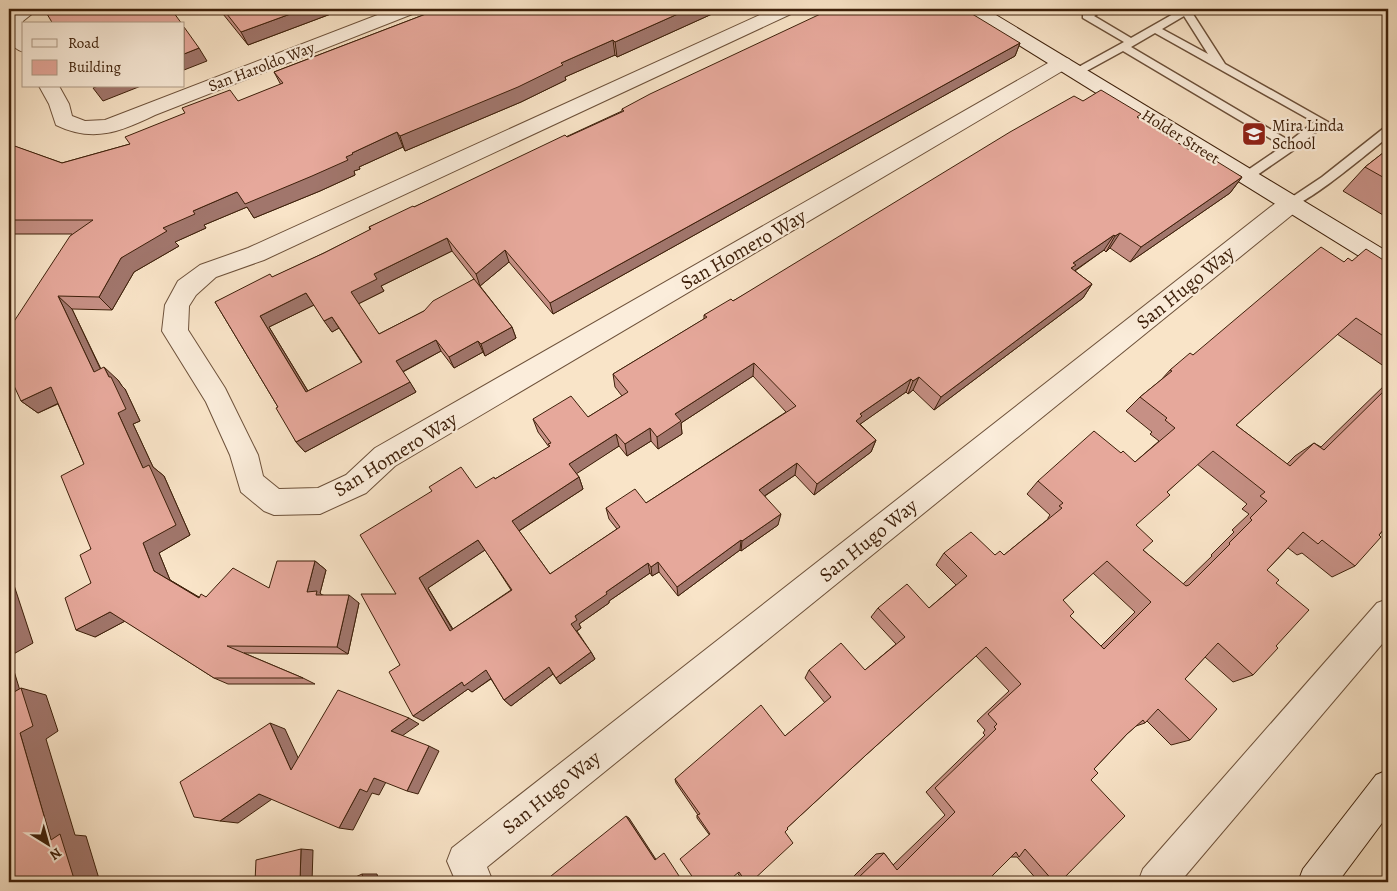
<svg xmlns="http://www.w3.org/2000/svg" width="1397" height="891" font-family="Alegreya,serif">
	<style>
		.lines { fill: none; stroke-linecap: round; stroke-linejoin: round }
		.lane-casing { stroke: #6d513a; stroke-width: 3 }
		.street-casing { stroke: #6d513a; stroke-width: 2 }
		.secondary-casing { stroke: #3e200a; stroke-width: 2 }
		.lane { fill: #fbeddb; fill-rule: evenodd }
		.street { fill: #fbeddb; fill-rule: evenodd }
		.secondary { fill: #fbeddb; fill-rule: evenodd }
		.wall { fill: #c69085; stroke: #3e200a; fill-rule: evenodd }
		.shaded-wall { fill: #a1766c; stroke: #3e200a }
		.building { fill: #e6a89b; stroke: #3e200a; fill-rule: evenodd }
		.labels { text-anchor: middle; stroke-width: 4.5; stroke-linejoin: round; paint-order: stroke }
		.far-street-label { font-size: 16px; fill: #3e200a; stroke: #fbeddb }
		.far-poi-label { font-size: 16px; fill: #3e200a; stroke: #fbeddb; text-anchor: start }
		.street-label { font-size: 20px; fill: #3e200a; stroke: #fbeddb }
	</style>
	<rect width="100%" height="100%" fill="#f9e4c8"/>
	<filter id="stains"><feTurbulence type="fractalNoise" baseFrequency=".004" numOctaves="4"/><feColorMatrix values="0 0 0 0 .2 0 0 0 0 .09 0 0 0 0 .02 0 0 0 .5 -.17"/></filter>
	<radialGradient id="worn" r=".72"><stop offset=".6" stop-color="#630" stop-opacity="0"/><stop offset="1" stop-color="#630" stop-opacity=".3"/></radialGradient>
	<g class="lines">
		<defs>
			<g id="lane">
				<path d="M1093,9H1105L1094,16L1131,38L1182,9H1192L1191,11L1225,64L1328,122L1295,149L1250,180H1242L1240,177L1242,174L1283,146L1123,51L1081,74H1073L1072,72L1073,70L1124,42L1083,18V14ZM1184,16L1208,54L1162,29ZM1155,33L1314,122L1290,141L1131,47Z"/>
				<path d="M1388,127V137C1373,149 1300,211 1286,207L1284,204L1286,201L1322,177L1384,128Z"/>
			</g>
			<g id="street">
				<path d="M17,9H38L23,21L24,52C5,47 9,30 9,14Z"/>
				<path d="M393,9H418L415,13L155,115C120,132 93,143 56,125L49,104L39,86H59L69,104L72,116L85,121L105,120Z"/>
				<path d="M773,9H796L793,13L264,260L216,277L196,295L189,306L188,330L225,388L258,455L263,476L279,489L318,488L346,475L375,448L1055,59L1062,57L1069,59L1072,63L1069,67L395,466L366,493L320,514L274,515L264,511L241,492L230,455L206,402L162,331L165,305L178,281L200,265L248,248Z"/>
				<path d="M1290,196L1298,198L1301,204L1298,210L487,867L493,882H456L447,861L452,848L1282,198Z"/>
				<path d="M1388,599V637L1180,882H1138L1143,869L1377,603Z"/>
			</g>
			<g id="secondary">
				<path d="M964,9H986L1388,252V272L1380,269L967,13Z"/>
				<path d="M1388,770V815L1338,882H1298L1303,869L1376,775Z"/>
			</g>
		</defs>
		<use href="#lane" class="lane-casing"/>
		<use href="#street" class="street-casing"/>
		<use href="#secondary" class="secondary-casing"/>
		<use href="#lane" class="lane"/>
		<use href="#street" class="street"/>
		<use href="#secondary" class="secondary"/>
	</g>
	<g class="wall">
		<path d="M219,9H344L248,45Z"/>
		<path d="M439,9H723L617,57L615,55L565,77L566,80L521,102L405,151L403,147L359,167L360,169L354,171L355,175L320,191L254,218L247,207L204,225L206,228L175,242L179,246L134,272L112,310L72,309L101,369L118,380L122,386L125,389L140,421L133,424L153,467L164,476L190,535L159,553L170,580L199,597H207L269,588L315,561L326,570L320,593L322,595L359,603L348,654L244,653L303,678L315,684H228L214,678L125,621L95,637L91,583V549L84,464L58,404L38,413L21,401L72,234H9V140L11,145L62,163L130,144L281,85L274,72Z"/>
		<path d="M1056,9H1068L1062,12Z"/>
		<path d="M1020,43L1015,56L553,314L509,262L480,286L512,327L516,338L485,356L483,352L454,368L441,351L403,372L416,392L305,452L296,442L278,407L215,302L273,277L324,253L370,230L369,227L414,207L622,111V109ZM452,251L474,279L424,311L379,334L358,304L384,291L381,286ZM314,305L332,332L339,328L362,363L308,391L269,327Z"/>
		<path d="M1083,101L1138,118L1191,151L1242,177L1230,193L1130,262L1110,248L1106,252L1104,250L1075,271L1092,284L1083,298L934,410L913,390L908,394L906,392L860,424L876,440L871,452L814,495L795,475L765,496L778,525L741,551L740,550L678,596L659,572L652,576L650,573L609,601V603L579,624L581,628L577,631L591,652L595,659L560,684L553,674L511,706L504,700L491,679L472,692L468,689L423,721L400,665L396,594L476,488L495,479L549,447L538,432L533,419L588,417L622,396L615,387L613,374L704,319V315L733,301ZM753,376L786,412L646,503L606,508L609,519L617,529L550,574L519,531L583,489L579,477L576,473L619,446L627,456L651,441L658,449L682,434L681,423ZM485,550L511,590L453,629L428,588Z"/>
		<path d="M1388,149V218L1343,191L1365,167Z"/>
		<path d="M1352,261L1388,263V369L1337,334L1236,425L1287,464L1295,456L1314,443L1321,447L1388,382V524L1379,535L1355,566L1332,577L1302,553L1297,555L1288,548L1267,570L1276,583V646L1253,675L1233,682L1205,657L1185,679L1190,740L1171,745L1147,721L1145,723L1136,726L1127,734L1094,769L1060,882H1039L1017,857H1011L986,882H853L851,879L876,854L884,853L893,865L945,815L926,792L985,735L983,733L985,730L977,721L1009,691L976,656L866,755L787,828L785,832L751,882H744L697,818V815H698L676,783L675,779L785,736L825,703L805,678L809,670H865L896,644L871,617L878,608H929L956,585L936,565L944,553L1004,555L1048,519V518L1050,515L1027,494L1038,481L1121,453L1135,462L1159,441L1150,434L1152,432L1126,411L1140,397L1161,380L1170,370L1193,355L1344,262ZM1197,464L1247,504L1242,509L1249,514L1232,530L1234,532L1211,555L1212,556L1183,584L1143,550L1136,525L1167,492ZM1093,573L1135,612L1101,646L1070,616L1063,600Z"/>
	</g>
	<g class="shaded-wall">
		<path d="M304,9H344L248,45L241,32Z"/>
		<path d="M689,9H723L617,57L615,42Z"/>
		<path d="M1063,9H1068L1062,12Z"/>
		<path d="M613,40L615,55L565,77L566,80L521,102L405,151L400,136L561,63Z"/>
		<path d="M1020,43L1015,56L553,314L550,303Z"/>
		<path d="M199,48L207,61L184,70V54Z"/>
		<path d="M98,86H141L103,101L93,88Z"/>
		<path d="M397,132L403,147L359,167L360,169L354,171L355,175L320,191L254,218L247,207L204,225L206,228L175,242L179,246L134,272L112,310L99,297L121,258L163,228L193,211L237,192L346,157L352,153Z"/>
		<path d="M1242,177L1230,193L1130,262L1141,247Z"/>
		<path d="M1120,233L1110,248L1106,252L1115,236Z"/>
		<path d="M1114,235L1104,250L1071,273L1073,263Z"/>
		<path d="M447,238L452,251L381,286L384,291L358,304L351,292L374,274Z"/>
		<path d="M505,250L509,262L480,286L476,274Z"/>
		<path d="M1092,284L1083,298L934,410L941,397Z"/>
		<path d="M306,293L314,305L269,327L315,403L306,392L260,316Z"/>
		<path d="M58,296L72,309L108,385L94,372Z"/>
		<path d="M332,317L339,328L332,332L324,321Z"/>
		<path d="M512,327L516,338L485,356L481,344Z"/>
		<path d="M436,340L441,351L402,372L396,361Z"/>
		<path d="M478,341L483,352L454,368L449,357Z"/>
		<path d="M754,363L753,376L681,423L682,434L658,449L657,437L675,414Z"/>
		<path d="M104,367L118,380L122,386L125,389L140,421L133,424L153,467L164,476L190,535L159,553L170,580L213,606L154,571L143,543V468L118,413L109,377Z"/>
		<path d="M919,377L913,390L908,394L913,381Z"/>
		<path d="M911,379L906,392L859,425L856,421L860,414Z"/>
		<path d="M410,382L416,392L305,452L296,442Z"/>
		<path d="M51,387L67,399L38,413L21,401Z"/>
		<path d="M650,428L651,441L627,456L625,444Z"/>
		<path d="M616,434L619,446L573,476L569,464Z"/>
		<path d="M876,440L871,452L814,495L817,484Z"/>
		<path d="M797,463L795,475L757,501L759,490Z"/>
		<path d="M579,477L583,489L517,532L512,521Z"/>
		<path d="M781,514L778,525L741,551L742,541Z"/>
		<path d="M478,540L485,550L428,588L458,639L450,631L419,578Z"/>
		<path d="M741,540L740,550L678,596L677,587Z"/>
		<path d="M315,561L326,570L320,593L328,600L307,592Z"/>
		<path d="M658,562L659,572L652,576L651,567Z"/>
		<path d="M648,563L650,573L609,601V603L579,624L581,628L575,632L571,624L575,616L606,592Z"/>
		<path d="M9,570L33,643L10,656V658L25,707L9,703Z"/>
		<path d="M349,595L359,603L348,654L337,647Z"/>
		<path d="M110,612L127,620L95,637L76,630Z"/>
		<path d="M591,652L595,659L560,684L556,678Z"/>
		<path d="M549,667L553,674L511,706L504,700Z"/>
		<path d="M486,670L493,677L472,692L468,689L423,721L413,716L462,682Z"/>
		<path d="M21,688L46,695L58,731L46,739L75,835L86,836L100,882H75L51,840L20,733Z"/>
		<path d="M409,718L419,724L402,736L391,731Z"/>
		<path d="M270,723L285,729L306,775L291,770Z"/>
		<path d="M429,746L439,751L418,794L407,791Z"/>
		<path d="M374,778L386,782L379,795L372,793L353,830L339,828L360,789Z"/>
		<path d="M259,794L275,797L238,823L220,821Z"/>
		<path d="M626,816L629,818L657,861L655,860Z"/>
		<path d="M301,849L313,850L312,882H300Z"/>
		<path d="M362,874H377L379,882H364Z"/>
	</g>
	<g class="building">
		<path d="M44,9H171L182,24H53Z"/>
		<path d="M223,9H304L241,32Z"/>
		<path d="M439,9H689L615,42L613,40L561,63L563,65L518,87L400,136L397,132L352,153L353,154L346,157L348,160L312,176L245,204L237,192L193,211L195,214L163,228L167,231L121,258L99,297L58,296L94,372L104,367L109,377H111L126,409L118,413L143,468L149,465L176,525L143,543L154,571L199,598L201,594L206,597L233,568L269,588L277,561H315L307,592L317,591L316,595H349L337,647L227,646L303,678H214L110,612L76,630L65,598L91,583L80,555L91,549L61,476L84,464L51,387L21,401L9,375V329L70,236L93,220H9V144L62,163L130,144L125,137L185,113L182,108L230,90L238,101L283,83L274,72Z"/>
		<path d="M831,9H964L1020,43L550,303L505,250L476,274L447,238L374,274L377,279L351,292L379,334L424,311L433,301L474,279L512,327L481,344L478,341L449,357L436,340L396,361L410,382L296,442L276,408L278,407L215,302L270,274L272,277L324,253L371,229L369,227L413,206L414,207L565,135L567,137L624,111L622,109L650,94ZM306,293L324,321L332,317L362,362L306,392L260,316Z"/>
		<path d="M184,27L199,48L184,54Z"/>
		<path d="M1101,90L1141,114L1137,117L1191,151L1195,148L1242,177L1141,247L1120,233L1115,236L1114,235L1073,263L1076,265L1071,268L1092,284L941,397L919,377L913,381L911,379L860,414L862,416L856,421L876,440L817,484L797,463L759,490L781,514L742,541L741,540L677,587L658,562L651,567L648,563L606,592L607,594L575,616L577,620L571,624L591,652L556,678L549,667L504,700L486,670L464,686L462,682L413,716L389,672L400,665L361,594H396L360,535L432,491L429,487L461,467L476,488L494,477L495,479L550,446L548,444L551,443L533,419L571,396L588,417L628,392L613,374L707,317L704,315L731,299L733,301L1010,132L1074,96L1083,101ZM754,363L796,406L646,503L635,489L606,508L620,527L550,574L512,521L579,477L569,464L616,434L625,444L650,428L657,437L681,421L675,414ZM478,540L512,590L450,631L419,578Z"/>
		<path d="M1388,149V180L1365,167Z"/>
		<path d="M1321,247L1344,262L1348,258L1352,261L1366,249L1388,263V339L1356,318L1236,425L1290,466L1314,443L1324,450L1388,387V524L1379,535L1381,537L1355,566L1322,540L1318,544L1303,532L1267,570L1279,580L1276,583L1309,610L1276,646L1278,648L1253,675L1218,643L1185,679L1217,709L1190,740L1158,709L1145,723L1143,720L1127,734L1094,769L1098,773L1091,780L1125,816L1060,882H1054L1025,849L1019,857L1016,852L986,882H860L857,879L884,853L897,870L955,812L935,788L996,729L994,727L997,724L988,714L1021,684L986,647L866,755L787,828L788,829L785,832L793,843L751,882H746L739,872L727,882H696L680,859L710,834L697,815L700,814L675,779L761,705L785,736L831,697L809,670L841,643L865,670L905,637L878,608L907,584L929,608L967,576L944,553L971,532L995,555L1000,551L1004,555L1062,508L1059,506L1063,503L1038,481L1094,431L1121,453L1123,451L1135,462L1175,428L1165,420L1167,418L1140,397L1172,371L1170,370L1190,353L1193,355ZM1213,451L1265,492L1260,496L1267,501L1250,518L1252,520L1229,543L1230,544L1189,585L1186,586L1143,550L1153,541L1136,525L1170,495L1167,492ZM1107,561L1151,602L1104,649L1070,616L1074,612L1063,600Z"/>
		<path d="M21,688L33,726L20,733L51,840L60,834L75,882H9V695Z"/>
		<path d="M338,690L409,718L391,731L429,746L407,791L374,778L367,792L360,789L339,828L259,794L220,821L194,817L180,782L270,723L291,770Z"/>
		<path d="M626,816L655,860L664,853L683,882H554L551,876Z"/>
		<path d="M301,849L300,882H255L256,860Z"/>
		<path d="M362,874L364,882H345Z"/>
	</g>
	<defs>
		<symbol id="school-square" viewBox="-11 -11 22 22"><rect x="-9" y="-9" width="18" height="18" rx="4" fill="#8f2418" stroke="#fbeddb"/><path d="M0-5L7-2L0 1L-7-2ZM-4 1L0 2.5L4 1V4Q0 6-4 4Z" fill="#fff"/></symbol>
	</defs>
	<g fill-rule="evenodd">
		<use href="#school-square" x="1240" y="120" width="28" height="28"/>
	</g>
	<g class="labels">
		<g class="far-street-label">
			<text transform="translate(261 66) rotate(-21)" y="6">San Haroldo Way</text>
			<text transform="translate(1181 136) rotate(32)" y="6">Holder Street</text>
		</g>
		<g class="far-poi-label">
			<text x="1272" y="131">Mira Linda<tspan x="1272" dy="18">School</tspan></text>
		</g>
		<g class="street-label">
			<text transform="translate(743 249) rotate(-30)" y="7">San Homero Way</text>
			<text transform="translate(1185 287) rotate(-39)" y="7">San Hugo Way</text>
			<text transform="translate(395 454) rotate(-32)" y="7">San Homero Way</text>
			<text transform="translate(868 540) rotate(-39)" y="7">San Hugo Way</text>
			<text transform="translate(551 792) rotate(-39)" y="7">San Hugo Way</text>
		</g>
	</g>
	<rect width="1397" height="891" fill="none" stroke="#f9e4c8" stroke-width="30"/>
	<rect x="10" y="10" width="1377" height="871" fill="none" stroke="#3e200a" stroke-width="2.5"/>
	<rect x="15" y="15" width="1367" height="861" fill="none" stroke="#3e200a"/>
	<rect x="22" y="22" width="162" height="65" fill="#fbeddb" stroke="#af9b87"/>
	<rect x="32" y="39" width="25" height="8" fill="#fbeddb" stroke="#af9b87"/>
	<text x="68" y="48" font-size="15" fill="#3e200a">Road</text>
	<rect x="32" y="60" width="25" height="15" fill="#e6a89b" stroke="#af9b87"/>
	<text x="68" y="72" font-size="15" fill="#3e200a">Building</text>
	<g transform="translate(48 844) rotate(143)" stroke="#fbeddb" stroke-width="4" paint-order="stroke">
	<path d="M0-4L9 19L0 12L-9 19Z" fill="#3e200a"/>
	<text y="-8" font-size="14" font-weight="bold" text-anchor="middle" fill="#3e200a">N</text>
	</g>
	<rect width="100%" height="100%" filter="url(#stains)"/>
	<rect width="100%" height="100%" fill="url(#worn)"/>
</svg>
